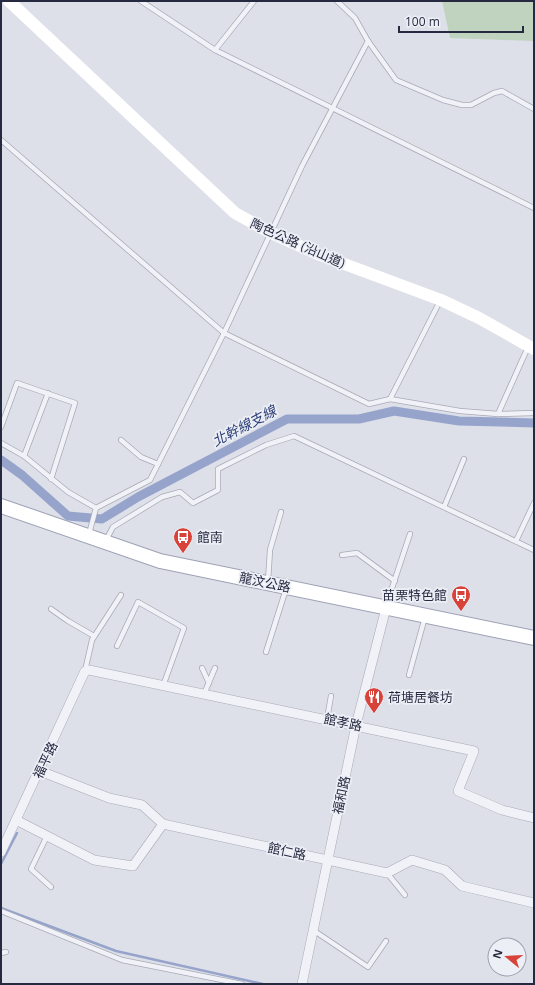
<svg xmlns="http://www.w3.org/2000/svg" width="535" height="985" font-family="'Open Sans','Noto Sans TC',sans-serif">
	<style>
		.green { fill: #bfd3be }
		.lines { fill: none; stroke-linecap: round; stroke-linejoin: round }
		.stream { stroke: #96a4cb; stroke-width: 2.5 }
		.canal { stroke: #96a4cb; stroke-width: 9 }
		.lane-casing { stroke: #a7a9b6; stroke-width: 6 }
		.street-casing { stroke: #a7a9b6; stroke-width: 10 }
		.primary-casing { stroke: #9ca1b5; stroke-width: 16 }
		.lane { stroke: #f1f2f7; stroke-width: 4.5 }
		.street { stroke: #f1f2f7; stroke-width: 9 }
		.secondary { stroke: #fff; stroke-width: 12 }
		.primary { stroke: #fff; stroke-width: 14 }
		.labels { text-anchor: middle; stroke-width: 3.5; stroke-linejoin: round; paint-order: stroke }
		.street-label { font-size: 13px; fill: #262a40; stroke: #edeff6 }
		.poi-label { font-size: 13px; fill: #262a40; stroke: #edeff6; text-anchor: start }
		.water-label { font-size: 14px; font-style: italic; fill: #2d3f77; stroke: #edeff6 }
	</style>
	<rect width="100%" height="100%" fill="#dee0e9"/>
	<path class="green" d="M442,1H534V41L450,38Z"/>
	<g class="lines">
		<g class="stream">
			<path d="M1,864L17,833"/>
			<path d="M1,908L116,951L263,984"/>
		</g>
		<path class="canal" d="M1,460L22,475L68,516L102,519L138,497L287,419H359L394,411L459,421L534,423"/>
		<defs>
			<g id="lane">
				<path d="M141,1L215,50L534,208"/>
				<path d="M337,1L355,18L368,41L396,80L443,100L462,105H471L494,93L502,91L534,109"/>
				<path d="M215,50L254,1"/>
				<path d="M1,140L224,333L369,404L390,399L460,411L498,414L534,413"/>
				<path d="M390,399L440,301"/>
				<path d="M498,414L528,347"/>
				<path d="M1,427L17,383L75,403L51,479"/>
				<path d="M121,440L141,457L158,464"/>
				<path d="M1,443L24,456L68,492L96,508"/>
				<path d="M24,456L48,393"/>
				<path d="M444,507L464,459"/>
				<path d="M89,534L96,508L150,480L224,333L302,166L368,41"/>
				<path d="M106,540L113,527L162,497L180,492L193,503L218,490V469L266,445L294,436L534,550"/>
				<path d="M516,541L534,503"/>
				<path d="M342,555L357,553L395,581"/>
				<path d="M268,581L270,550L281,512"/>
				<path d="M386,606L410,534"/>
				<path d="M51,609L68,621L94,636"/>
				<path d="M117,646L138,602L184,628L163,686"/>
				<path d="M266,652L286,589"/>
				<path d="M202,668L209,683"/>
				<path d="M85,671L92,640L121,595"/>
				<path d="M409,675L425,617"/>
				<path d="M204,694L215,668"/>
				<path d="M327,719L331,696"/>
				<path d="M47,836L31,869L51,887"/>
				<path d="M387,873L405,895"/>
				<path d="M1,911L122,960L242,984"/>
				<path d="M313,930L368,967L386,941"/>
				<path d="M1,953L6,952"/>
			</g>
			<g id="street">
				<path d="M40,771L109,798L142,805L163,824L387,873L412,860L445,870L462,886L534,903"/>
				<path d="M16,820L94,860L133,866L163,824"/>
				<path d="M1,852L85,671L89,670L474,751L458,791L502,810L534,818"/>
				<path d="M302,984L356,725L386,608"/>
			</g>
			<path id="primary" d="M1,506L160,561L534,638"/>
		</defs>
		<use href="#lane" class="lane-casing"/>
		<use href="#street" class="street-casing"/>
		<use href="#primary" class="primary-casing"/>
		<use href="#lane" class="lane"/>
		<use href="#street" class="street"/>
		<path class="secondary" d="M9,1L235,213L271,233L320,255L441,300L479,318L534,349"/>
		<use href="#primary" class="primary"/>
	</g>
	<defs>
		<symbol id="bus-pin" viewBox="-11 -11 22 30"><path d="M0 17L-7.5 6A9.5 9.5 0 1 1 7.5 6Z" fill="#d84239" stroke="#edeff6"/><path d="M-5-6H5V4H4V6H2V4H-2V6H-4V4H-5ZM-3.5-4V0h7V-4ZM-3.5 1.2v1.5H-2V1.2ZM2 1.2v1.5H3.5V1.2Z" fill="#fff"/></symbol>
		<symbol id="restaurant-pin" viewBox="-11 -11 22 30"><path d="M0 17L-7.5 6A9.5 9.5 0 1 1 7.5 6Z" fill="#d84239" stroke="#edeff6"/><path d="M-5-6h1v4h1v-4h1v4h1v-4h1v5L-1.5 .5V6h-2V.5L-5-1ZM5-6V6H3V1.5H1.5Q1.5-4 5-6Z" fill="#fff"/></symbol>
	</defs>
	<g fill-rule="evenodd">
		<use href="#bus-pin" x="172" y="526" width="22" height="30"/>
		<use href="#bus-pin" x="450" y="584" width="22" height="30"/>
		<use href="#restaurant-pin" x="363" y="686" width="22" height="30"/>
	</g>
	<g class="labels">
		<g class="street-label">
			<text transform="translate(298 243) rotate(24)" y="5">陶色公路 (沿山道)</text>
			<text transform="translate(265 582) rotate(12)" y="5">龍汶公路</text>
			<text transform="translate(343 722) rotate(12)" y="5">館孝路</text>
			<text transform="translate(45 760) rotate(-65)" y="5">福平路</text>
			<text transform="translate(341 795) rotate(-78)" y="5">福和路</text>
			<text transform="translate(287 851) rotate(12)" y="5">館仁路</text>
		</g>
		<g class="poi-label">
			<text x="197" y="542">館南</text>
			<text x="447" y="600" text-anchor="end">苗栗特色館</text>
			<text x="388" y="702">荷塘居餐坊</text>
		</g>
		<g class="water-label">
			<text transform="translate(244 426) rotate(-28)" y="5">北幹線支線</text>
		</g>
	</g>
	<rect width="535" height="985" fill="none" stroke="#262a40" stroke-width="4"/>
	<g transform="translate(507 957) rotate(288)"><circle r="19" fill="#edeff6" stroke="#9da0ad"/>
	<path d="M0-3L7 15L0 10L-7 15Z" fill="#d84239"/>
	<text y="-6" font-size="11" font-weight="bold" text-anchor="middle" fill="#262a40">N</text>
	</g>
	<path d="M399 26v6h124v-6" fill="none" stroke="#262a40" stroke-width="2"/>
	<text x="405" y="26" font-size="12" fill="#262a40" stroke="#edeff6" stroke-width="3" paint-order="stroke">100 m</text>
</svg>
